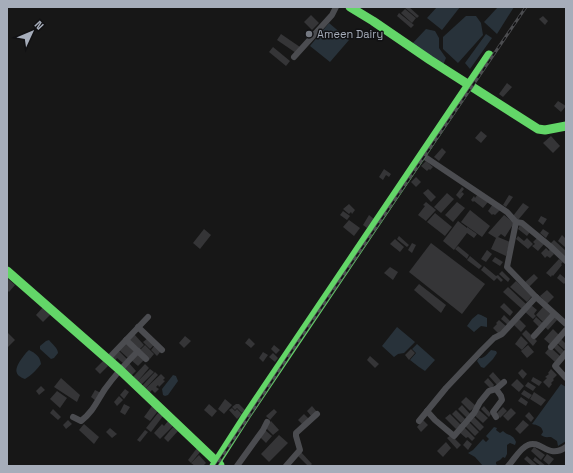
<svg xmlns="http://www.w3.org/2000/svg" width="573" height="473" font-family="'Space Grotesk',sans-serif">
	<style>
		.water { fill: #28323a }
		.building { fill: #353537 }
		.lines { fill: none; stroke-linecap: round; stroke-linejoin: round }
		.street { stroke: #4b4c50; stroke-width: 6 }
		.fast { stroke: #63d668; stroke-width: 9 }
		.rail-casing { stroke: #4b4c4f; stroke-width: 3 }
		.rail { stroke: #111113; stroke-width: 1.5; stroke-dasharray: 4.5; stroke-linecap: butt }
		.poi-dot { fill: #747881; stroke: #111113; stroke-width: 1.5 }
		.labels { text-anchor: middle; stroke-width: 3; stroke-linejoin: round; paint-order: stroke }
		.poi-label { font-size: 11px; fill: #a6adba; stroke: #111113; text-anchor: start }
	</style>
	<rect width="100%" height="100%" fill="#171717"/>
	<g class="water">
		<path d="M437,7H460L442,30L427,18Z"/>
		<path d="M498,7H514L497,34L484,22Z"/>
		<path d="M466,16H476L481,23L483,35L458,63L443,49V37Z"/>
		<path d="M329,23L349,40L330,62L310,46Z"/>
		<path d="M426,29L435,31L439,38V48L446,58L443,65L411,45Z"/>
		<path d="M486,34L492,38L470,69L465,63Z"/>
		<path d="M478,314L481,315L487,318V327L481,326L474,332L467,326L472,319Z"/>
		<path d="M397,327L415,342L404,353L398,354L394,357L382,346Z"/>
		<path d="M49,340C52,344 58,348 58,353L54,358L51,359L40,349V346L46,341Z"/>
		<path d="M417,344L435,360L425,371L419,367L410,360L416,353L412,349Z"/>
		<path d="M29,350C35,353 40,356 41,364C37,369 32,375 25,379C14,375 15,369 20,361C23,357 25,353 29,350Z"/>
		<path d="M491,350L496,351L497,353L493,359L484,368L481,367L477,361L479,358C484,359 487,354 491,350Z"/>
		<path d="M173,375L176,376L178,381L168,395L165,396L163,395L162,389Z"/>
		<path d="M561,384L566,387V441L558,446L557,441C555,440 553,438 551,437C547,437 545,438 541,435L543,432C542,426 537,425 532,424Z"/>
		<path d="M494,427L497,428L496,430L500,433L503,431C508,436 513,434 516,442L515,445L510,443L507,445V454L505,458L503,457L500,460L496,462V464L498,466H483L475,457L468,453L473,450L483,439L486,442L489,439L486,436Z"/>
	</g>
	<g class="building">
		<path d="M404,7H409L419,16L417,18Z"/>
		<path d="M405,9L416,18L412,23L401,13Z"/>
		<path d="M399,13L414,25L411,28L397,16Z"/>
		<path d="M311,15L319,23L312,30L304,22Z"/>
		<path d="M543,16L548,21L545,25L539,19Z"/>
		<path d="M281,34L300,47L296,53L277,40Z"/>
		<path d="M273,47L290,61L286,66L269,52Z"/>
		<path d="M507,83L512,87L503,97L499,94Z"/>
		<path d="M558,101L566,106L561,112L554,106Z"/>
		<path d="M481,131L487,136L481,143L475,138Z"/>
		<path d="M551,136L560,146L553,153L543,143Z"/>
		<path d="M442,148L446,152L439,161L434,157Z"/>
		<path d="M426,161L433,167L430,170L429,169L427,171L421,166Z"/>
		<path d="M384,169L391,174L389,177L386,175L383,180L379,177Z"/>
		<path d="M416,177L421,182L416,187L411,182Z"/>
		<path d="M462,187L464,189L460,194L462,192L464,194L460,199L456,195Z"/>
		<path d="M428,189L436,197L431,202L423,193Z"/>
		<path d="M447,193L454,199L441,213L434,207Z"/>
		<path d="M478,194L488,202L483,208L474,201L473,202L471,200L474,196L475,198Z"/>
		<path d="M509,195L513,197L506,207L503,205Z"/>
		<path d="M426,202L436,210L426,221L418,215L425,206L423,205Z"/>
		<path d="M457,202L465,208L453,222L445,215Z"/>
		<path d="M523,203L529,207L518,220L513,216Z"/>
		<path d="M349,204L355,210L352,214L351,212L349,214L343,209Z"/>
		<path d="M493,204L500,210L495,215L493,214L492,215L488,211Z"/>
		<path d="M470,210L490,226L482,237L461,222Z"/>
		<path d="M343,211L350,216L347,220L340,215Z"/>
		<path d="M435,213L452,227L445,236L427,222Z"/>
		<path d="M369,215L374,219L367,228L363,225Z"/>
		<path d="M504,215L514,223L505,237L501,234L498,237L510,242L506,256L491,249L496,238L488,233Z"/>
		<path d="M541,216L547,219L543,225L538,221Z"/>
		<path d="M349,220L360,228L354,236L343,227Z"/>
		<path d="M458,221L467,228V227L477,234L474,238L467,233L454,250L443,241Z"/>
		<path d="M520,225L530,232L527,236L518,229Z"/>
		<path d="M204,229L211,235L200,249L193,243Z"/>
		<path d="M543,229L549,233L546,238L540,233Z"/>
		<path d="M562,235L566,239V248L558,241Z"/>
		<path d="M399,236L409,245L407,247L397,239Z"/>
		<path d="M518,236L524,241L527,238L533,244L528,249L516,239Z"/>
		<path d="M538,237L545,243L538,251L532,246L535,244L533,242Z"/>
		<path d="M395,239L404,247L400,252L390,244Z"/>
		<path d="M554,240L566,251V258L550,244Z"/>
		<path d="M412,243L416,245L412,253L408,250Z"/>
		<path d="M431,243L485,284L462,314L409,272Z"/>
		<path d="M458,246L469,255L467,259L455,249Z"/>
		<path d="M546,248L549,251L550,249L554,254L550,258L547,256L545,258L541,253Z"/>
		<path d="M487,250L492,254L486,262L481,259Z"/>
		<path d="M470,256L482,266L479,269L467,260Z"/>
		<path d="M495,257L503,262L500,266L492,261Z"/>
		<path d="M559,259L563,262L561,264L562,265L553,276L552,275L551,277L546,273Z"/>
		<path d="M484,266L496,276L498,275L503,280L501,282L497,278L494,281L481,270Z"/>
		<path d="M390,267L398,272L393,280L384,273Z"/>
		<path d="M502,271L510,279L508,282L499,274Z"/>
		<path d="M534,274L538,278L529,287L524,283Z"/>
		<path d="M560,274L566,279V282L564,284L557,278Z"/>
		<path d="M7,278L15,285L9,292L7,290Z"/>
		<path d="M516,281L532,296L527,302L510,287Z"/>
		<path d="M419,284L446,305L441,313L414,290Z"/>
		<path d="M508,287L526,304L522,309L503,292Z"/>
		<path d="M547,290L554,297L547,304L540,296Z"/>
		<path d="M504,303L513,312L510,316L500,307Z"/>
		<path d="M531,305L537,310L534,314L536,316L533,319L525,312Z"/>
		<path d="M44,306L51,314L43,322L36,315Z"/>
		<path d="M543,307L551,314L543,322L536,315Z"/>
		<path d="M504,315L511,322L508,325L501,319Z"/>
		<path d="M554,316L557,320L548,330L545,327Z"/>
		<path d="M536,317L544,324L540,328L533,321Z"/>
		<path d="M519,319L526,326L521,332L514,325Z"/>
		<path d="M499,320L507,327L499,334L493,328L497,324L496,323Z"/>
		<path d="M553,329L560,336L551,345L544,339Z"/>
		<path d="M526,330L537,341L533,346L522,334Z"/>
		<path d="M7,332L15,340L7,348Z"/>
		<path d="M134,334L144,345L138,351L127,340Z"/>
		<path d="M185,336L191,341L184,348L179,343Z"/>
		<path d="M521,336L528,343L522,350L515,344Z"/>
		<path d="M148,338L155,344L150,349L143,342Z"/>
		<path d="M249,338L255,344L251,348L245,343Z"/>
		<path d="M560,338L566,344V349L565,350L556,342Z"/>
		<path d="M126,341L136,350L128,358L118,349Z"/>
		<path d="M556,343L565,352L562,356L553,347Z"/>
		<path d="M145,345L154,354L149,360L139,351Z"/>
		<path d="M155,345L161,351L157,356L151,350Z"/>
		<path d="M274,345L280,350L276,354L271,349Z"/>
		<path d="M528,345L534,352L527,358L521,351Z"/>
		<path d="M550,347L560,356L555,362L545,353Z"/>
		<path d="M411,349L415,353L409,360L405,355Z"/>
		<path d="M118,350L127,359L123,363L117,358L114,362L110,359Z"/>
		<path d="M263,352L268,355L263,362L259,358Z"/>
		<path d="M138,353L145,359L138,366L131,360Z"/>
		<path d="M273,353L278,358L275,362L269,357Z"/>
		<path d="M370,356L379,364L375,368L367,360Z"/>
		<path d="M103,361L108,366L100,374L95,369Z"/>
		<path d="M129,363L136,371L131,376L123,368Z"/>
		<path d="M145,364L149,368L138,381L150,369L154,372L140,386L132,378Z"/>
		<path d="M522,369L527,374L523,379L518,373Z"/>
		<path d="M551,369L557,375L553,379L554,380L551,383L552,384L549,388L543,382L547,378L545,377L549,374L548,373Z"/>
		<path d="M155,372L158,375L144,390L141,387Z"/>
		<path d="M493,372L501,381L497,385L489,376Z"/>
		<path d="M161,374L165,378L163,380L165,381L159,387L158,385L156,387L159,389L155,393L152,390L148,394L144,390Z"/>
		<path d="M533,377L542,382L539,386L531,381Z"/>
		<path d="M61,378L80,395L77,402L54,387Z"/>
		<path d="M488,378L494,385L491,389L484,382Z"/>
		<path d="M517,379L524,386L519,392L511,385Z"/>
		<path d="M528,382L536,387L533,391L525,386Z"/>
		<path d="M41,386L45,390L39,395L36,391Z"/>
		<path d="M125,389L129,392L124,399L120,395Z"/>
		<path d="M95,390L101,393L96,401L91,397Z"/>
		<path d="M524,390L532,395L529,399L521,394Z"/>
		<path d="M57,391L67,398L60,408L50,399Z"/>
		<path d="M534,392L546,400L541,406L530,399Z"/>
		<path d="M119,396L123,400L117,406L114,402Z"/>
		<path d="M466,397L476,406L470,411L461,402Z"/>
		<path d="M521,397L528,402L526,406L518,401Z"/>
		<path d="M225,399L232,405L224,414L218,409Z"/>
		<path d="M124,404L130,407L125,415L120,412Z"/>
		<path d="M209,404L217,411L212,417L204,410Z"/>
		<path d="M236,404H239L245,410L242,413L237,408L235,410L232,407Z"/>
		<path d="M462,405L471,415L467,418L458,409Z"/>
		<path d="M152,406L158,411L150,421L144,417Z"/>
		<path d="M312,406L317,412L312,417L307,411Z"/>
		<path d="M484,406L491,414L489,417L481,409Z"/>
		<path d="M503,407L507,411L500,418L496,414Z"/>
		<path d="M232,408L235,411L234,412L237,409L242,414L237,419L229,410Z"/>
		<path d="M511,408L516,413L508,421L503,416Z"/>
		<path d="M53,409L61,417L58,420L50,413Z"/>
		<path d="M274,409L277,412L270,420L266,416Z"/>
		<path d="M456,410L465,419L461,423L452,414Z"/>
		<path d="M479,410L488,418L483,423L474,415Z"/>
		<path d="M529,412L534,418L531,422L525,416Z"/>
		<path d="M158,413L163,416L151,432L146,428Z"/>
		<path d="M304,414L309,419L303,425L298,420Z"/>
		<path d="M450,414L461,425L456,429L445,418Z"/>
		<path d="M473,416L484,427L480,431L469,420Z"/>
		<path d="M68,420L72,424L66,429L63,425Z"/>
		<path d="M423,420L428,425L421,432L417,427Z"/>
		<path d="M523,420L529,425L520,434L515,429Z"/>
		<path d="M168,421L173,426L160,439L154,433L162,424L164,426Z"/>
		<path d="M271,421L279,430L273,435L265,427Z"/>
		<path d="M469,422L479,432L475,436L465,426Z"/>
		<path d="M84,424L99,437L94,444L79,430Z"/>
		<path d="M173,427L178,431L168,442L164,438Z"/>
		<path d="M464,427L475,438L472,441L468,437L466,438L459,432Z"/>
		<path d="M110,428L117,434L112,438L106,432Z"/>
		<path d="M145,430L148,432L140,442L137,440Z"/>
		<path d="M265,430L272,436L266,443L259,436Z"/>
		<path d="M279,435L288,443L269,462L261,454Z"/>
		<path d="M451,435L461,445L457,449L447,438Z"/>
		<path d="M467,440L472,444L468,450L463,445Z"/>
		<path d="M446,442L451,448L443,457L437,451Z"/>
		<path d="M534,447L545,455L541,460L531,451Z"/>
		<path d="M197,448L201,451L191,463L188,460Z"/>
		<path d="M300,451L312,464L310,466H308L297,455Z"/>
		<path d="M547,454L554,459L549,465L543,460Z"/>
		<path d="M199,455L206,463L203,466H195L191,463Z"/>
		<path d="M527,456L538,466H532L524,459Z"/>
		<path d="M535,457L546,466H541L533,460Z"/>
	</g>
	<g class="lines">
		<g class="street">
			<path d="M294,57L332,15L336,7"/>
			<path d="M422,155L507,212L516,222L507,267L536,297L566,324"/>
			<path d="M516,222L522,223L550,246L566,261"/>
			<path d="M138,327L162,350"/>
			<path d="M534,336L554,314"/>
			<path d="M126,340L146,359"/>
			<path d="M551,347L566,330"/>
			<path d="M566,353L555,366L566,378"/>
			<path d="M108,359L148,317"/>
			<path d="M496,389L501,396L502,400L493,412L496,417"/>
			<path d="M427,411L435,420L454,436L474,413L480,402L489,391L496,389L504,382"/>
			<path d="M73,417L81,421C93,412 97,401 105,389C115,375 126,363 138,351"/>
			<path d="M419,421L446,388L482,350L494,338L502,334L536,297"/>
			<path d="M237,466L263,430L267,422"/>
			<path d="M286,466L300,450L296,436V433L317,414"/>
			<path d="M508,466C514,460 520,448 528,445C541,439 548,460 566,447"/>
		</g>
		<g class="fast">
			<path d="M350,7L373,21L430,60L538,129L545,130L566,126"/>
			<path d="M7,271L120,370L220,465"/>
			<path d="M214,466L246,416L489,55"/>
		</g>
		<defs>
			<path id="rail" d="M216,466L292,351L526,7"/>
		</defs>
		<use href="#rail" class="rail-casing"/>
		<use href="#rail" class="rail"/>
	</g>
	<circle class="poi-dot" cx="309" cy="34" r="4"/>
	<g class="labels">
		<g class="poi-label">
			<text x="317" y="38">Ameen Dairy</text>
		</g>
	</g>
	<rect width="573" height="473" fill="none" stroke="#a6adba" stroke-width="16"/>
	<g transform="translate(32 32) rotate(46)" stroke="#111113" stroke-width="3" paint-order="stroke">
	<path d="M0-3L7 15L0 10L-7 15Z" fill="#a6adba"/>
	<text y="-6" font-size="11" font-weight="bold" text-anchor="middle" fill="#a6adba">N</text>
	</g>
</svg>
